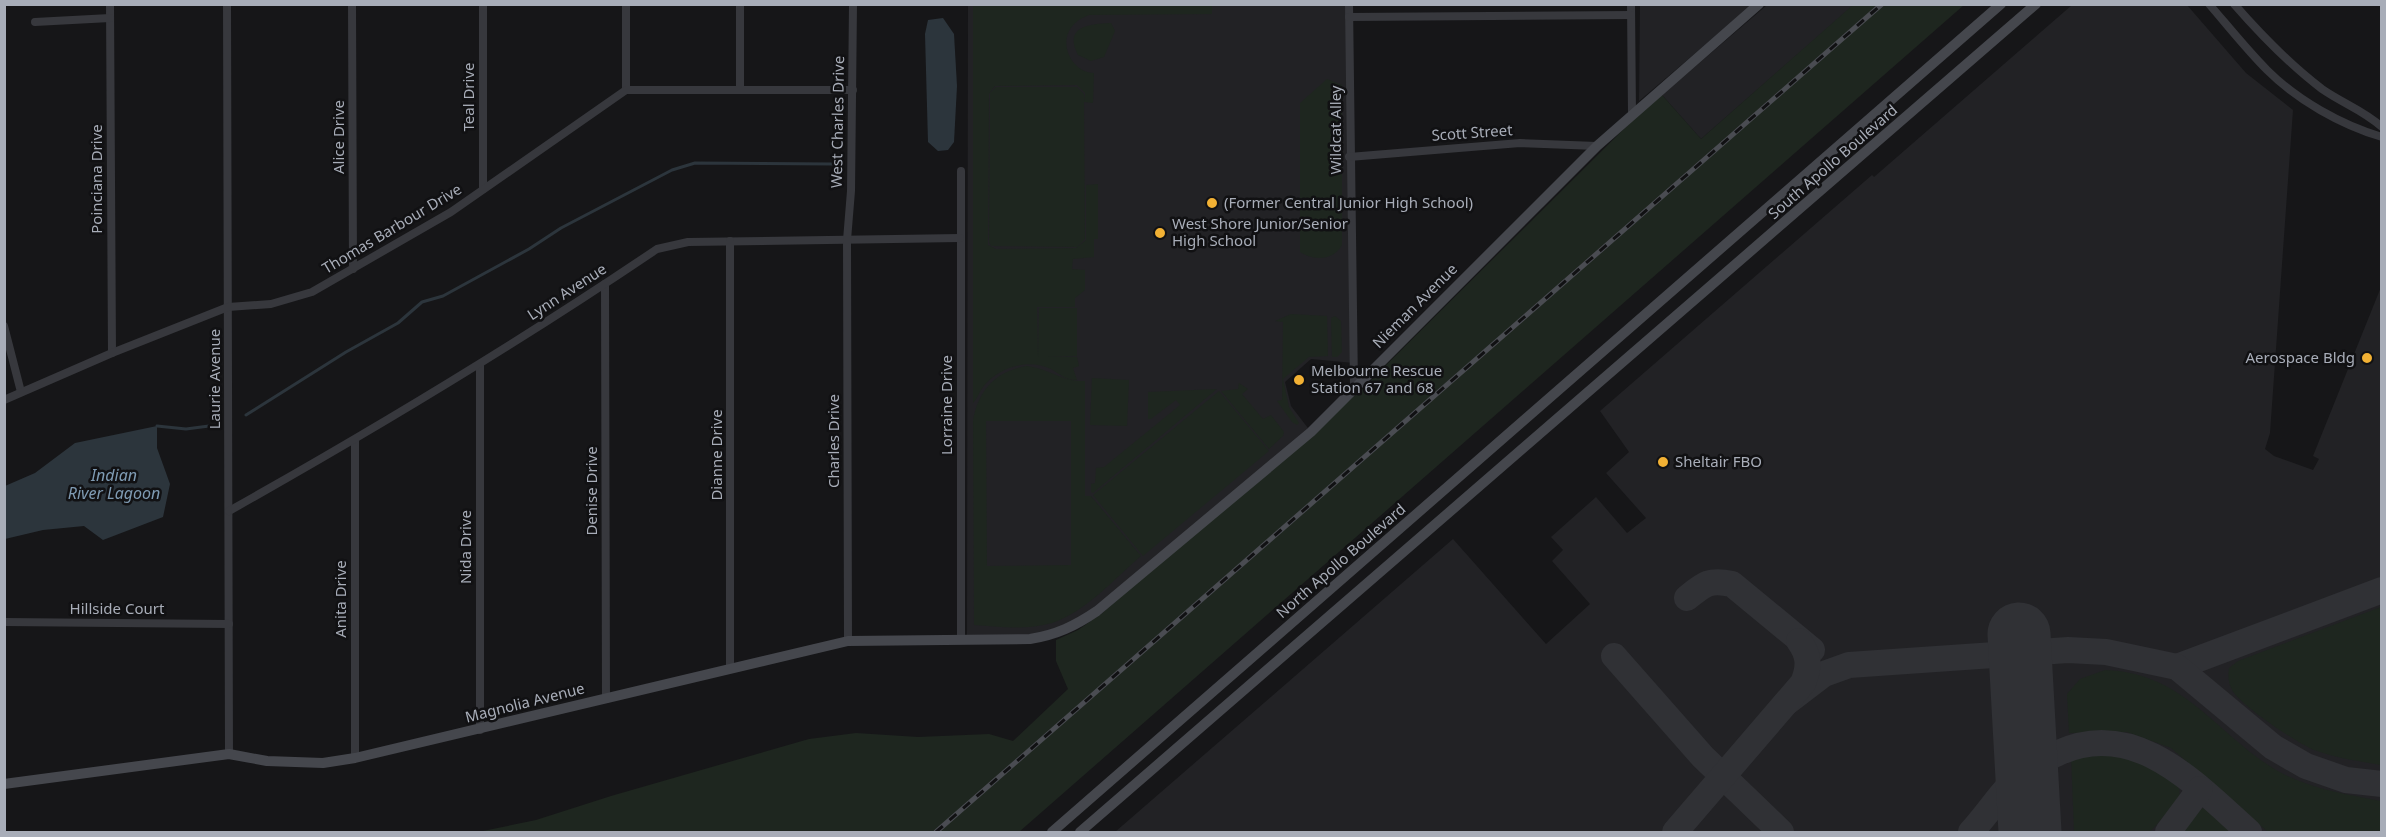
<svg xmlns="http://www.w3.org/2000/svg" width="2386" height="837" font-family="'Noto Sans',sans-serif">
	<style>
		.built { fill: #222225 }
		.green { fill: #1e261f; fill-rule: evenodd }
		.water { fill: #2c353c }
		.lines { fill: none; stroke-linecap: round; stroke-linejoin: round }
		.stream { stroke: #2c353c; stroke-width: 3 }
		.taxiway { stroke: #303135; stroke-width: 26 }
		.runway { stroke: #303135; stroke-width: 63 }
		.street { stroke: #37383d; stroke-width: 8 }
		.secondary { stroke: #45474d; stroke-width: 10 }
		.rail-casing { stroke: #4a4c52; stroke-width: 5 }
		.rail { stroke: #111113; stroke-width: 3; stroke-dasharray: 9; stroke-linecap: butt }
		.poi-dot { fill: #f2b134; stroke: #111113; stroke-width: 2 }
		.labels { text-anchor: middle; stroke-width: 5; stroke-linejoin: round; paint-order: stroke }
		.street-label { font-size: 15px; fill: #a8adb8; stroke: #111113 }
		.poi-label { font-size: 15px; fill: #a8adb8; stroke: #111113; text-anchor: start }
		.water-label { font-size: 16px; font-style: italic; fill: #7f9bb3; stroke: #111113 }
	</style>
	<rect width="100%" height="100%" fill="#161618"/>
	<g class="built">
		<path d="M968,5H1349L1354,363L1311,359L1285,382L1291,406L1311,432L1097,611L1052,636L967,640Z"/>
		<path d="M1640,5H1752L1639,101Z"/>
		<path d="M1767,5H1854L1701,139L1662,95Z"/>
		<path d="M2072,5H2187L2246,73L2293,110L2270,433L2265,449L2274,456L2313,470L2319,459L2313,456L2381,287V832H1115L1453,539L1546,644L1590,604L1552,561L1563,550L1551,537L1596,497L1627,533L1646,518L1606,473L1629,452L1600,411L1872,175L1874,177Z"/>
	</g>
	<g class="green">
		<path d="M1854,4L1964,5L1019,832H478L536,820L611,796L809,739L856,733L918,737L989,734L1013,741L1068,689L1056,661V640L1078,630L1101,614L1360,391L1637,116L1662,95L1701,139Z"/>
		<path d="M1212,5V14L1089,15C1050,29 1068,73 1094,73L1093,103L1084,102L1085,239L1077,247L991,246L989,242L990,93L996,87H1077L1084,94L1085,101V93L1077,85L995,86L989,94L988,245L996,249L1076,248L1086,240V185L1098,184V239H1094V257L1073,259L1072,269L1085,270V290L1075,298V307H1037L1038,357L1039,308H1077V356H1048L1077,357L1079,366L1073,368L1077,380C1064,380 1062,375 1051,369C1029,358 998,367 983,387C979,392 978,398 973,403V5Z"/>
		<path d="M1111,23L1115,31L1104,57L1091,61L1078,55C1063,26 1090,24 1111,23Z"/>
		<path d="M1327,79L1342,85V245C1333,261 1314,261 1300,252V103Z"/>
		<path d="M1291,314L1327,316L1328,356L1309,357L1283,379L1289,407L1299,423L1297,425L1292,422L1277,401L1282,400L1283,322L1275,321Z"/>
		<path d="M1335,316L1341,321L1342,352L1337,357H1332L1331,318Z"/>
		<path d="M1027,366C1050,369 1062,382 1085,381V496H1091L1141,556C1115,578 1086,612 1052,623C1027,630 999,627 974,625L973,420C979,389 996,371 1027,366ZM986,421H1071V565L987,566Z"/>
		<path d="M1092,378L1129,380L1127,426L1090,425Z"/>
		<path d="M1239,383L1248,389L1242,394L1263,419L1271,415L1284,432L1283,436L1269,449L1221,391L1238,389Z"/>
		<path d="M1217,389L1093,493L1091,492V484L1095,483L1096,468L1104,467L1180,405L1176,400L1151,419H1148V392Z"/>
		<path d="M1219,391L1269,451L1143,556L1093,495Z"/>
		<path d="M2381,607V765C2358,761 2336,758 2314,750C2297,743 2240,705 2232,690C2228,682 2228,676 2229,668L2238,661Z"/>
		<path d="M2105,670C2185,673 2215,733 2276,770C2309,789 2345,794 2381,801V832H2268L2171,748L2127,732L2069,733L2067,694L2080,679Z"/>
		<path d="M2109,749C2132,751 2163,757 2178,778L2180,798L2150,832H2074L2071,754L2081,750Z"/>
		<path d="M2201,808L2219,812L2242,832H2178L2188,815Z"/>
	</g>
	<g class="water">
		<path d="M943,18L954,34L957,86L954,142L948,150L938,151L928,142L925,34L928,20Z"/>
		<path d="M157,426V448L170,484L163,517L103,540L84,526L43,530L5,539V486L35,473L75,443Z"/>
	</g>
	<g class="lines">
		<g class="stream">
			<path d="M246,415L346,352L398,323L422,302L443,296L529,249L561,228L672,170L695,163L834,164"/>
			<path d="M157,426L186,429L209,426"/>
		</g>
		<g class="taxiway">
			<path d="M1687,598C1704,584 1709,579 1732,584L1812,650"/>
			<path d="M1614,656L1703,757L1781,832"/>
			<path d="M2177,667L2382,590"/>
			<path d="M1786,703L1824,674L1849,665L2068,650L2106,652L2177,667L2273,747L2306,766L2346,780L2382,784"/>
			<path d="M1675,832L1803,683C1810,666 1809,655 1799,641"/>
			<path d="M1971,832C1989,812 2005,787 2025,769C2033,761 2048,758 2058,753C2136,717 2196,785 2249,832"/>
			<path d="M2168,832L2200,789"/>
		</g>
		<path class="runway" d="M2019,634L2030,832"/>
		<g class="street">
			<path d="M110,4L112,353"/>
			<path d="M227,4L229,754"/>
			<path d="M352,4L353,269"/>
			<path d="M626,4V90"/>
			<path d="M740,4V88"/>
			<path d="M1349,4L1354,387"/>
			<path d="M1631,4L1632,114"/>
			<path d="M2209,4C2228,26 2247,50 2267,70C2297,100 2341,125 2382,137"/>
			<path d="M2234,4C2262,36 2289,64 2322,89C2342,103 2363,110 2382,127"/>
			<path d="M1349,17L1631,15"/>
			<path d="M35,22L110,18"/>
			<path d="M1349,157L1520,143L1597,146"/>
			<path d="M961,171V640"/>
			<path d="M483,189V4"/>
			<path d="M605,284L606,699"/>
			<path d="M4,326L21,392"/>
			<path d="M480,365V730"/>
			<path d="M4,400L112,353L228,307L271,304L312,292L451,212L626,90H853"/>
			<path d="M355,440V758"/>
			<path d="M229,511C375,429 518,343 657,249L688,242L960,238"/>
			<path d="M4,622L229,624"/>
			<path d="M848,641L847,240L851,191L853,4"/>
			<path d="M730,669V241"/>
		</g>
		<g class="secondary">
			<path d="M4,784L229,754L267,761L323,763L355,758L848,641L1030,639C1056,635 1075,626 1097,611L1311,432L1597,146L1759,4"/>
			<path d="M1052,832L2001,4"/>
			<path d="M1080,832L2036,4"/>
		</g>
		<defs>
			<path id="rail" d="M936,832L1882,4"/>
		</defs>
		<use href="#rail" class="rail-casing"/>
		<use href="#rail" class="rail"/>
	</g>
	<g class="poi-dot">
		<circle cx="1212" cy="203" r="6"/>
		<circle cx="1160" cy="233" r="6"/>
		<circle cx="2367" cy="358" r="6"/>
		<circle cx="1299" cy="380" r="6"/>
		<circle cx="1663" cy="462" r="6"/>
	</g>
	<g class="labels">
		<g class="street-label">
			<text transform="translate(469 97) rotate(-90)" y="5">Teal Drive</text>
			<text transform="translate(838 122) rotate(-89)" y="5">West Charles Drive</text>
			<text transform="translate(1336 130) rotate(-90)" y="5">Wildcat Alley</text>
			<text transform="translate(1472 133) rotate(-4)" y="5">Scott Street</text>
			<text transform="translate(339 137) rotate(-90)" y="5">Alice Drive</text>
			<text transform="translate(1833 162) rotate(-41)" y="5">South Apollo Boulevard</text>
			<text transform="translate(97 179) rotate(-90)" y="5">Poinciana Drive</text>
			<text transform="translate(392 229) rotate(-31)" y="5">Thomas Barbour Drive</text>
			<text transform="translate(567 292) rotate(-33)" y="5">Lynn Avenue</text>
			<text transform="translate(1415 306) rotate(-45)" y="5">Nieman Avenue</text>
			<text transform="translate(215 379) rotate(-90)" y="5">Laurie Avenue</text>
			<text transform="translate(947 405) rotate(-90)" y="5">Lorraine Drive</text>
			<text transform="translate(834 441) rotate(-90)" y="5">Charles Drive</text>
			<text transform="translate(717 455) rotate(-90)" y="5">Dianne Drive</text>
			<text transform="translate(592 491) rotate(-90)" y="5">Denise Drive</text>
			<text transform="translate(466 547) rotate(-90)" y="5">Nida Drive</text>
			<text transform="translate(1341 561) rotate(-41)" y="5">North Apollo Boulevard</text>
			<text transform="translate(341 599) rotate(-90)" y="5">Anita Drive</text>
			<text x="117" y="614">Hillside Court</text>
			<text transform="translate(525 703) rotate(-14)" y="5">Magnolia Avenue</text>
		</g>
		<g class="poi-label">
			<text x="1224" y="208">(Former Central Junior High School)</text>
			<text x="1172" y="229">West Shore Junior/Senior<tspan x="1172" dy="17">High School</tspan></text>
			<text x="2355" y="363" text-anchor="end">Aerospace Bldg</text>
			<text x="1311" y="376">Melbourne Rescue<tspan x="1311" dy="17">Station 67 and 68</tspan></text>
			<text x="1675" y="467">Sheltair FBO</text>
		</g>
		<g class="water-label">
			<text x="114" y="481">Indian<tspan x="114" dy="18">River Lagoon</tspan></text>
		</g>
	</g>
	<rect width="2386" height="837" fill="none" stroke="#a8adb8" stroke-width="12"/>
</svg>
